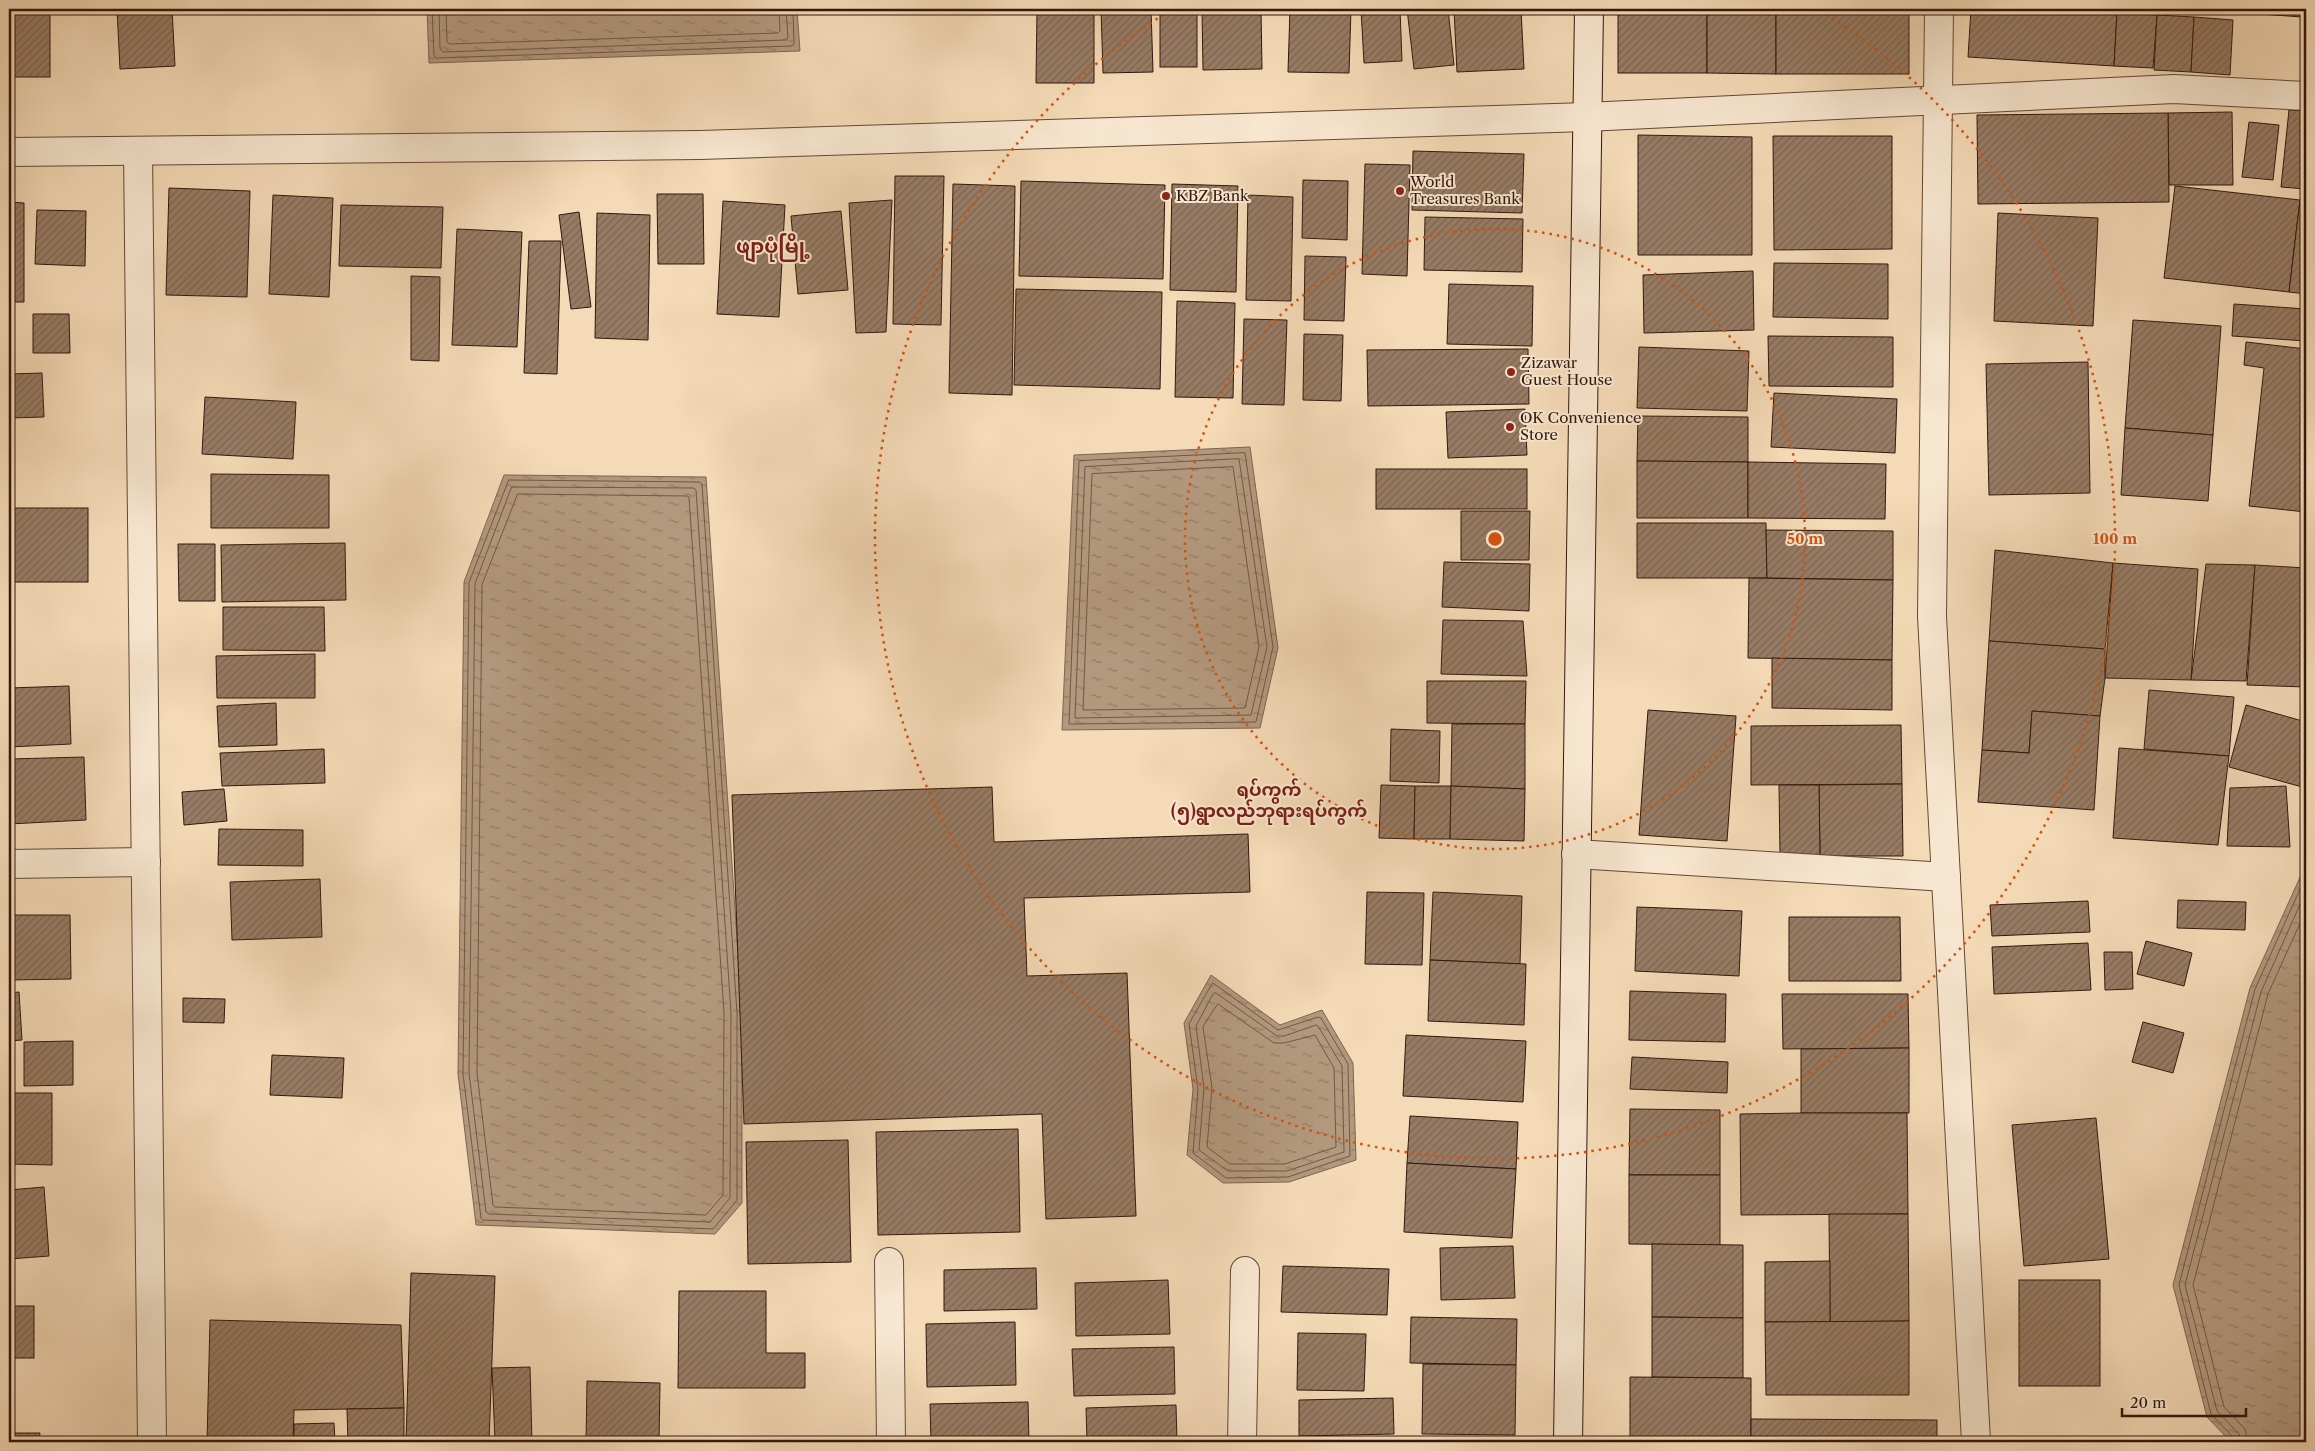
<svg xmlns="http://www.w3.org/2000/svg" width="2315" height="1451" font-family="'Libre Caslon Text','Noto Sans Myanmar',serif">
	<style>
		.water { fill: url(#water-ripples); stroke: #7f6450 }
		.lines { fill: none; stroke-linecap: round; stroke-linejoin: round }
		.shore { stroke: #725845; stroke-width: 1 }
		.building { fill: url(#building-hatch); stroke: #33170d }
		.minor-casing { stroke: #634837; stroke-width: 30 }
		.tertiary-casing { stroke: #634837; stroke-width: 30 }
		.secondary-casing { stroke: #33170d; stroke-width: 30 }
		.minor { stroke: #f8e7d0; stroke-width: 28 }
		.tertiary { stroke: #f8e7d0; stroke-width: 28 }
		.secondary { stroke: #f8e7d0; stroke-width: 28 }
		.ring { fill: none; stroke: #d6520c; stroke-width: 2.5; stroke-dasharray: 2.5 5 }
		.poi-dot { fill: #8f2418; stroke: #f8e7d0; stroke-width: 2 }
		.labels { text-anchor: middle; stroke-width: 4; stroke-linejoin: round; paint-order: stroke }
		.poi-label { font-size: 15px; fill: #33170d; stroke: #f8e7d0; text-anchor: start }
		.quarter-label { font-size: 18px; font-weight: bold; fill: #7a1f14; stroke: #f8e7d0 }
		.district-label { font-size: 20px; font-weight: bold; fill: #7a1f14; stroke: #f8e7d0 }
		.centre { fill: #d6520c; stroke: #f8e7d0; stroke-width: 2.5 }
		.ring-label { font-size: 15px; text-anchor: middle; font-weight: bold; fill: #d6520c; stroke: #f8e7d0; stroke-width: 4; stroke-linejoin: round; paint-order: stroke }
	</style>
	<defs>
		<pattern id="water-ripples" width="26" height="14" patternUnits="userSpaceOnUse" patternTransform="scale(1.25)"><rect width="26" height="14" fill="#b2987d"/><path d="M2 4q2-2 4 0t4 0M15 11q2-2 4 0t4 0" fill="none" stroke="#917b65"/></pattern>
		<pattern id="building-hatch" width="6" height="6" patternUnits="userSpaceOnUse" patternTransform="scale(1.25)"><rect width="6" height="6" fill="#977c65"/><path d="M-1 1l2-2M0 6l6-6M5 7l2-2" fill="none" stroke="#7c6552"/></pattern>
	</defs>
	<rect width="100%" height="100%" fill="#f4dab6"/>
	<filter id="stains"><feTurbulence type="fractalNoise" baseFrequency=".004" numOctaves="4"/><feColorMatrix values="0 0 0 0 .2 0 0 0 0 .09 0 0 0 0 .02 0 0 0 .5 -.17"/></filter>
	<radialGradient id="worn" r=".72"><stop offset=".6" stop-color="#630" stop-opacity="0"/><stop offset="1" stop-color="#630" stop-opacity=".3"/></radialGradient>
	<g class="water">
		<path d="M427,9H797L800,51L429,63Z"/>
		<path d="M1250,447L1278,648L1260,728L1062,730L1074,455Z"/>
		<path d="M504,475L706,477L742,1013V1203L715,1234L476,1225L458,1074L464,582Z"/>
		<path d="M2306,864V1442H2231L2207,1417L2173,1285L2250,988Z"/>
		<path d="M1211,975L1280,1025L1322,1010L1353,1063L1356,1160L1289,1182L1223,1183L1187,1155L1193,1089L1184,1023Z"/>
	</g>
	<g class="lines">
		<g class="shore">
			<path d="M432,9L434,56L436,58L792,46L794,44L793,9"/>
			<path d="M439,9L440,49L443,52L786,40L788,38L786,9"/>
			<path d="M446,9L447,42L450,44L778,33L780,31L779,9"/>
			<path d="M1245,453L1273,647L1256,722L1069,724L1079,461Z"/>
			<path d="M1239,459L1267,647L1251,715L1075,718L1085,467Z"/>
			<path d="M1233,467L1259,647L1245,708L1083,710L1092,474Z"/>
			<path d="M509,480L699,482L702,484L737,1013V1200L713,1229L483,1220L481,1218L463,1074L469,583Z"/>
			<path d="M512,487L694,488L696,490L731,1013L730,1198L710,1222L489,1214L486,1212L469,1073L475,584Z"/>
			<path d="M518,494L687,496L689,497L724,1013L723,1195L706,1215L495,1207L493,1205L477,1073L482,585Z"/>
			<path d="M1213,983L1278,1030L1318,1017L1321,1018L1348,1064L1350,1156L1288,1177L1226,1178L1193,1153L1198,1089L1189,1024Z"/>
			<path d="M1216,993L1277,1036H1284L1316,1025L1318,1026L1342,1066L1344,1152L1287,1171H1228L1199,1150L1204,1088L1196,1026L1213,994Z"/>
			<path d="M1218,1004L1274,1043H1284L1315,1035L1334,1068L1336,1147L1285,1164H1230L1207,1147L1212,1088L1203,1027Z"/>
			<path d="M2235,1442L2233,1437L2211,1414L2179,1285L2255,989L2306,876"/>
			<path d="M2241,1442L2239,1434L2217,1411L2185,1285L2261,992L2306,891"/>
			<path d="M2248,1442L2245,1429L2224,1407L2193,1285L2268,994L2306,910"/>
		</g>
	</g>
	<g class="building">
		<rect x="9" y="9" width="41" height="68"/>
		<path d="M117,9H172L175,66L120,69Z"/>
		<path d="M1037,9H1094V83H1036Z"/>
		<path d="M1101,9H1151L1153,72L1103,73Z"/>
		<rect x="1160" y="9" width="37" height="58"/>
		<path d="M1202,9H1261L1262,69L1203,70Z"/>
		<path d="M1290,9H1351L1349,73L1288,72Z"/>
		<path d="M1361,9H1400L1402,61L1364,63Z"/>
		<path d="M1407,9H1448L1454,65L1414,69Z"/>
		<path d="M1454,9H1521L1524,69L1457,72Z"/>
		<rect x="1618" y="9" width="89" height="64"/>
		<path d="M1707,9H1776V74L1707,73Z"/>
		<rect x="1776" y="9" width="133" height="65"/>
		<path d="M1971,9H2043L2117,13L2114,66L1968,57Z"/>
		<path d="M2043,9H2118L2117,13Z"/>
		<path d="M2231,9H2303L2302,17L2231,12Z"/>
		<path d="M2117,13L2157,15L2153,68L2114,66Z"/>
		<path d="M2157,15L2194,17L2191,72L2154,70Z"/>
		<path d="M2194,17L2233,20L2230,75L2191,72Z"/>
		<path d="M2289,110L2306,111V189L2281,187Z"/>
		<path d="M2232,112L2233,185H2169L2168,113Z"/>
		<path d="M2168,113L2169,202L1978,204L1977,115Z"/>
		<path d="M2249,122L2279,125L2273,180L2242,177Z"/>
		<path d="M1638,135L1752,137V255H1638Z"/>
		<path d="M1773,136H1892V249L1774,250Z"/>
		<path d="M1413,151L1524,154L1522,213L1412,210Z"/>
		<path d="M1365,164L1410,165L1407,276L1362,274Z"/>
		<path d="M895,176H944L941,325L893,324Z"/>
		<path d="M1303,180L1348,181L1347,240L1302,238Z"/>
		<path d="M1021,181L1165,185L1163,279L1019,276Z"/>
		<path d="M953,184L1015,186L1012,395L949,393Z"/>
		<path d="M1172,184L1238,186L1236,292L1170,290Z"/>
		<path d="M2175,186L2300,200L2289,292L2164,278Z"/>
		<path d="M169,188L250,191L247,297L166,295Z"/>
		<path d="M657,194H703L704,264H658Z"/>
		<path d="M273,195L333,198L329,297L269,294Z"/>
		<path d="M1248,195L1293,197L1291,301L1246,300Z"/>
		<path d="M892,200L886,332L856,333L849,203Z"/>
		<path d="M2300,200L2306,201V294L2289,292Z"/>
		<path d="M723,201L785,205L779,317L717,314Z"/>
		<path d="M9,202L24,203V302H9Z"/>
		<path d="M341,205L443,207L441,268L339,266Z"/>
		<path d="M37,210L86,211L85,266L35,264Z"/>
		<path d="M841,211L848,290L798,294L791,216Z"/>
		<path d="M579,212L591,307L571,309L559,215Z"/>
		<path d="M597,213L650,215L648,340L595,338Z"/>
		<path d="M1998,213L2098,218L2093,326L1994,321Z"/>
		<path d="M1425,217L1523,219L1522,272L1424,270Z"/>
		<path d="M457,229L522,232L517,347L452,345Z"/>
		<path d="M529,241H561L557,374L524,373Z"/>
		<path d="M1305,256L1346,257L1344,321L1304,320Z"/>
		<path d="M1774,263L1888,264V319L1773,317Z"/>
		<path d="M1753,271L1754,330L1644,333L1643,275Z"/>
		<path d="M411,276L440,277L439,361L411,360Z"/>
		<path d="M1449,284L1533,286L1532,346L1447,344Z"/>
		<path d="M1016,289L1162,292L1160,389L1014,385Z"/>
		<path d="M1177,301L1235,303L1233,398L1175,397Z"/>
		<path d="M2234,304L2306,309V341L2232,336Z"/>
		<path d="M33,314H69L70,353H33Z"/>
		<path d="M1244,319L1287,320L1284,405L1242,404Z"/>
		<path d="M2133,320L2221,326L2213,435L2125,428Z"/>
		<path d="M1304,334L1343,335L1341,401L1303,400Z"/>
		<path d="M1768,336L1893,337V387L1769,386Z"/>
		<path d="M2246,342L2306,349V512L2249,506L2264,368L2244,365Z"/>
		<path d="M1639,347L1749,351L1747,411L1637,408Z"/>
		<path d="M1528,349L1529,404L1368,406L1367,350Z"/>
		<path d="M2088,362L2090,493L1989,495L1986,364Z"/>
		<path d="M42,373L44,417L9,418V374Z"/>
		<path d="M1774,393L1897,399L1895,453L1771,447Z"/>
		<path d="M205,397L296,402L293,459L202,454Z"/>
		<path d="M1525,409L1527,455L1448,458L1446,412Z"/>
		<path d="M1638,416L1748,417V462L1637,461Z"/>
		<path d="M2125,428L2213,435L2208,501L2121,495Z"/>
		<path d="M1637,461L1748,462V518H1637Z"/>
		<path d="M1748,462L1886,464L1885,519L1748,518Z"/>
		<rect x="1376" y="469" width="151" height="40"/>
		<path d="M211,474L329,475V528H211Z"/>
		<rect x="9" y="508" width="79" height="74"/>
		<path d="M1461,511H1530L1529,560H1461Z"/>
		<path d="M1637,523H1766L1767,578H1637Z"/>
		<path d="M1766,530L1893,531V580L1767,578Z"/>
		<path d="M345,543L346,600L222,602L221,545Z"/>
		<path d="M178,544H215V601H179Z"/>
		<path d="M1995,550L2113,563L2105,649L1989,641Z"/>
		<path d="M1444,562L1530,564L1529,611L1442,607Z"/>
		<path d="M2113,563L2198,569L2191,680L2105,678Z"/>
		<path d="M2206,564L2255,565L2246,681L2191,680Z"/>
		<path d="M2255,565L2306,568V687L2247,685Z"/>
		<path d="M1749,578L1893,580L1892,660L1748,658Z"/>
		<path d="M223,607H324L325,651L223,650Z"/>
		<path d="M1443,620L1523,621L1527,676L1441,674Z"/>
		<path d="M1989,641L2105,649V678L2100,716L2032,711L2029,753L1982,750Z"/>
		<path d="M315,654V698H217L216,656Z"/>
		<path d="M1772,658L1892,660V710L1772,708Z"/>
		<path d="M1427,681H1526L1525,724L1427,723Z"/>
		<path d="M69,686L71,744L9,747V688Z"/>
		<path d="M2149,690L2234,697L2229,756L2144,749Z"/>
		<path d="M276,703L277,745L219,747L217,706Z"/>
		<path d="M2246,705L2306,722V788L2229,767Z"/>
		<path d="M1648,710L1736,716L1727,841L1639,835Z"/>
		<path d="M2032,711L2100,716L2094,810L1978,802L1982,750L2029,753Z"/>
		<path d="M1452,724H1525V789L1451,786Z"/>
		<path d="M1901,725L1902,784L1751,785V726Z"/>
		<path d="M1391,729L1440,731L1439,783L1390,781Z"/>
		<path d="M2119,748L2229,756L2218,845L2113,838Z"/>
		<path d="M324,749L325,783L222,786L220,753Z"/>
		<path d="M84,757L86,820L9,824V759Z"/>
		<path d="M1902,784L1903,856H1820L1819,785Z"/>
		<path d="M1381,785L1415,786L1414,839L1379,838Z"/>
		<path d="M1779,785H1819L1820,856H1780Z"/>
		<path d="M1415,786H1451L1450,839H1414Z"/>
		<path d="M1451,786L1525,789L1524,841L1450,839Z"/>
		<path d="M2286,786L2290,847L2227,846L2230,788Z"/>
		<path d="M992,787L994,842L1248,834L1250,892L1024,898L1027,976L1127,973L1136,1216L1046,1219L1042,1114L744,1124L732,795Z"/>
		<path d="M224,789L227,821L184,825L182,792Z"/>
		<path d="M219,829L303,830V866L218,865Z"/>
		<path d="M320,879L322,937L232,940L230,882Z"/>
		<path d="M1367,892L1424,893L1422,965L1365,964Z"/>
		<path d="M1433,892L1522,896L1520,964L1430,960Z"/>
		<path d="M2178,900L2246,902L2245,930L2177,928Z"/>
		<path d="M2088,901L2090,932L1992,936L1990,905Z"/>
		<path d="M1637,907L1742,911L1739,976L1635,971Z"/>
		<path d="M9,915H70L71,979L9,980Z"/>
		<path d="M1789,917H1900L1901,981H1789Z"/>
		<path d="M2146,941L2192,953L2184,986L2137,974Z"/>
		<path d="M2088,943L2091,990L1994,994L1992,947Z"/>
		<path d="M2104,952H2132L2133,989L2105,990Z"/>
		<path d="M1430,960L1526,964L1524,1025L1428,1021Z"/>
		<path d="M1630,991L1726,994L1725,1042L1629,1040Z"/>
		<path d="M19,992L22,1040L9,1041V993Z"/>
		<path d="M1782,994H1908L1909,1048L1783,1049Z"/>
		<path d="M183,998L225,999L224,1023L183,1022Z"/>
		<path d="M2143,1022L2184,1033L2173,1073L2132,1062Z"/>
		<path d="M1406,1035L1526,1041L1523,1102L1403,1096Z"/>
		<path d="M73,1041V1085L24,1086V1042Z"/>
		<path d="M1909,1048V1113H1801V1049Z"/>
		<path d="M272,1055L344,1058L342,1098L270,1095Z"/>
		<path d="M1632,1057L1728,1062L1727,1093L1630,1089Z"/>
		<path d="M9,1093H52V1165L9,1164Z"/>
		<path d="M1630,1109L1720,1110V1175H1629Z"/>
		<path d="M1801,1113H1907L1908,1214L1741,1215L1740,1114Z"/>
		<path d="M1410,1116L1518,1122L1516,1169L1407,1163Z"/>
		<path d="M2096,1118L2109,1259L2024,1266L2012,1125Z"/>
		<path d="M1018,1129L1020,1232L878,1235L876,1132Z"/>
		<path d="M848,1140L851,1262L748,1264L746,1142Z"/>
		<path d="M1407,1163L1516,1169L1512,1238L1404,1232Z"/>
		<path d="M1629,1175H1720V1245L1629,1244Z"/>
		<path d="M44,1187L49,1256L9,1259V1190Z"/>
		<path d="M1829,1214H1908L1909,1321L1830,1322Z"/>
		<path d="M1652,1244L1743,1245V1318L1652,1317Z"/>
		<path d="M1513,1246L1515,1298L1441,1300L1440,1248Z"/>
		<path d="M1830,1261V1322H1765V1262Z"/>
		<path d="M1283,1266L1389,1269L1387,1315L1281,1312Z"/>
		<path d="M1036,1268L1037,1309L944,1311V1270Z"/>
		<path d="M411,1273L495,1276L489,1442H406Z"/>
		<path d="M1168,1280L1170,1334L1076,1336L1075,1283Z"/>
		<rect x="2019" y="1280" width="81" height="106"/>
		<path d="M679,1291H766V1353H805V1388H678Z"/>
		<rect x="9" y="1306" width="25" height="52"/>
		<path d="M1411,1317L1517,1319L1516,1365L1410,1363Z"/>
		<path d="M1652,1317L1743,1318V1378L1652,1377Z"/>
		<path d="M210,1320L401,1325L404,1408L294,1410L293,1442H207Z"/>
		<path d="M1909,1321V1395H1766L1765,1322Z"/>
		<path d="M1015,1322L1016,1385L927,1387L926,1324Z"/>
		<path d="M1298,1333L1366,1334L1364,1391L1297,1390Z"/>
		<path d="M1174,1347L1175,1394L1074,1396L1072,1349Z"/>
		<path d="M1423,1364L1516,1365L1515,1435L1422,1434Z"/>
		<path d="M530,1367L532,1442H495L492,1368Z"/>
		<path d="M1630,1377L1751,1378V1440L1630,1438Z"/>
		<path d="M587,1381L660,1383L659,1442H586Z"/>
		<path d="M1393,1398L1394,1434L1299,1436V1400Z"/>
		<path d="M1028,1402L1029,1442H931L930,1404Z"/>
		<path d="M1176,1405L1177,1442H1087L1086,1408Z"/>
		<path d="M404,1408V1442H348L347,1409Z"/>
		<path d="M1751,1419L1937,1420V1442H1751Z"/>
		<path d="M334,1423L335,1442H294V1424Z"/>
		<path d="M9,1433H40L39,1442H9Z"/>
		<path d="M1630,1438L1751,1440V1442H1630Z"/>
	</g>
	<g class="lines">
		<defs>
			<g id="minor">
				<path d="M1939,9L1932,616L1976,1442"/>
				<path d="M1586,117L2174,89L2306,96"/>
				<path d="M138,151L152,1442"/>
				<path d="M1576,854L1946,877"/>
				<path d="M9,864L146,862"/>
				<path d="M889,1262L891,1442"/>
				<path d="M1242,1442L1245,1271"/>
			</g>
			<path id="tertiary" d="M9,152L700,145L1586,117"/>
			<path id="secondary" d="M1568,1442L1589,9"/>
		</defs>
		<use href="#minor" class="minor-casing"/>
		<use href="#tertiary" class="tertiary-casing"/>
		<use href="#secondary" class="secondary-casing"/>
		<use href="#minor" class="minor"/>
		<use href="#tertiary" class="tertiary"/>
		<use href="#secondary" class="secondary"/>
	</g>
	<g class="ring">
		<circle cx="1495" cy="539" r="310"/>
		<path d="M1819 10A620 620 0 1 1 1171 10"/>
	</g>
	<g class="poi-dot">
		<circle cx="1400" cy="191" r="5"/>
		<circle cx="1166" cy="196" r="5"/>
		<circle cx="1511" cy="372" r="5"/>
		<circle cx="1510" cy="427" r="5"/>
	</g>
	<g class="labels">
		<g class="poi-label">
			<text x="1410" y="187">World<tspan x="1410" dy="17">Treasures Bank</tspan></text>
			<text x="1176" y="201">KBZ Bank</text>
			<text x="1521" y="368">Zizawar<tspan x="1521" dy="17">Guest House</tspan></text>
			<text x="1520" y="423">OK Convenience<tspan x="1520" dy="17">Store</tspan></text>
		</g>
		<g class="quarter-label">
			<text x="1269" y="796">ရပ်ကွက်<tspan x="1269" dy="21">(၅)ရွာလည်ဘုရားရပ်ကွက်</tspan></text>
		</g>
		<g class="district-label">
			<text x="773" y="253">ဖျာပုံမြို့</text>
		</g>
	</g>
	<circle cx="1495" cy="539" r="8" class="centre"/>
	<g class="ring-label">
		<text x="1805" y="544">50 m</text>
		<text x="2115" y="544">100 m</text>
	</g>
	<rect width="2315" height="1451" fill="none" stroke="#f4dab6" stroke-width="30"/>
	<rect x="10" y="10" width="2295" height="1431" fill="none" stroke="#33170d" stroke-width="2.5"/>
	<rect x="15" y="15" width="2285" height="1421" fill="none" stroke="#33170d"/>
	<path d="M2122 1408v8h124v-8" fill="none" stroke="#33170d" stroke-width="2.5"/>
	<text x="2130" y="1408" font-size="15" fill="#33170d" stroke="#f8e7d0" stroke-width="4" paint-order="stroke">20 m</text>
	<rect width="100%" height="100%" filter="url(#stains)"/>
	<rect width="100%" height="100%" fill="url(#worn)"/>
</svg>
